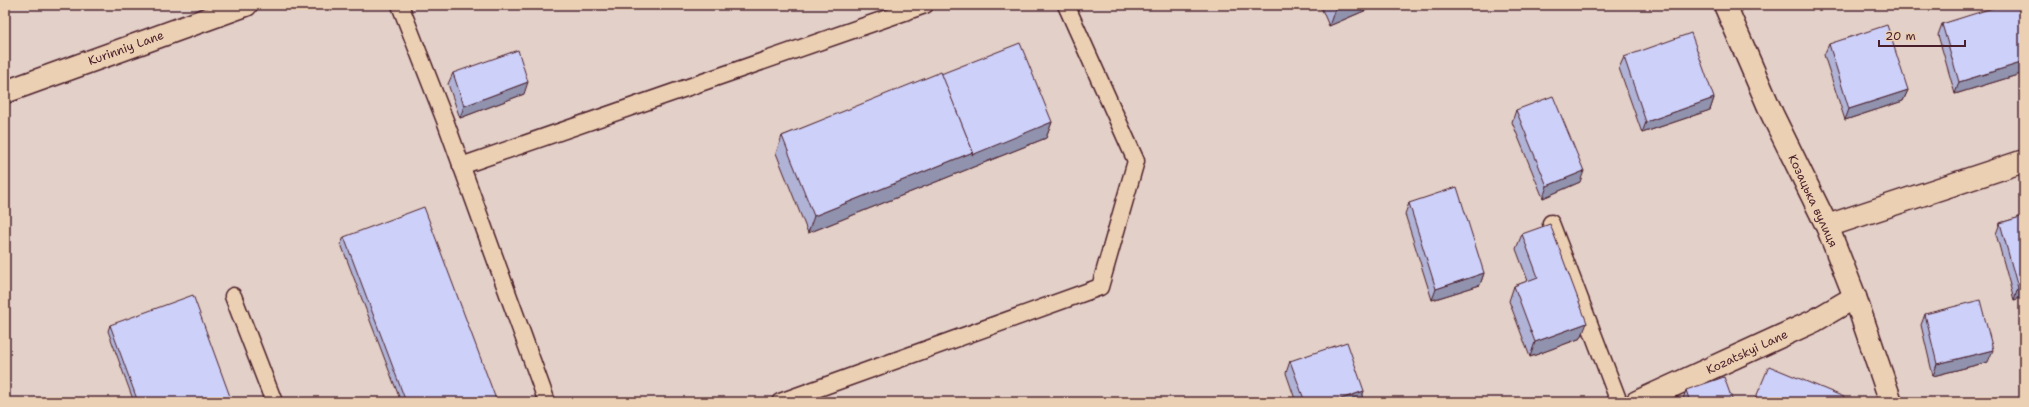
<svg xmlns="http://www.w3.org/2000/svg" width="2029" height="407" font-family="'Shantell Sans',sans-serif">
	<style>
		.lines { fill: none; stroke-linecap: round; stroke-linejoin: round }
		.lane-casing { stroke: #4a1f2b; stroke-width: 19 }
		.street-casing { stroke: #4a1f2b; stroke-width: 25 }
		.lane { stroke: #ecd0b3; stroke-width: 16 }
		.street { stroke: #ecd0b3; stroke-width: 22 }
		.wall { fill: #b0b3d6; stroke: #4a1f2b }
		.shaded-wall { fill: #9092ae; stroke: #4a1f2b }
		.building { fill: #cdd0f9; stroke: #4a1f2b }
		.labels { text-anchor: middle; stroke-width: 4; stroke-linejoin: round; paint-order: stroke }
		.street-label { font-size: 12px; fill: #4a1f2b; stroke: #ecd0b3 }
	</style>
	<rect width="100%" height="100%" fill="#e3d0c8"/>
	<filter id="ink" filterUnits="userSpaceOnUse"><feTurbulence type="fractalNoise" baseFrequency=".025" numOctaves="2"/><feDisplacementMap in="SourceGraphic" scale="8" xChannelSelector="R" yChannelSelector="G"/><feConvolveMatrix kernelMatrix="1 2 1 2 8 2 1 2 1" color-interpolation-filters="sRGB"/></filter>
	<g filter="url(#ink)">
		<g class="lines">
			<defs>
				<g id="lane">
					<path d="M400,5L446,123L547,402"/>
					<path d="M461,166L925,5"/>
					<path d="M1551,223L1619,402"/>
					<path d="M233,296L274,402"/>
					<path d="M780,402L1100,287L1136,161L1066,5"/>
				</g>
				<g id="street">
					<path d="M1725,5L1772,114L1827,226L1855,297L1891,402"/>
					<path d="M5,92L246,5"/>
					<path d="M1827,226L2024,161"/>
					<path d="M1637,402L1814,321L1855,297"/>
				</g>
			</defs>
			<use href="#lane" class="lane-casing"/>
			<use href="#street" class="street-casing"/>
			<use href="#lane" class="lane"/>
			<use href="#street" class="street"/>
		</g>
		<g class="wall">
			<path d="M1320,5H1378L1329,26Z"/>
			<path d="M2024,5V73L1955,94L1938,35L1942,24Z"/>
			<path d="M1829,44L1908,90L1903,101L1845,120L1824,55Z"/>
			<path d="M1624,57L1714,98L1710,110L1642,133L1619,68Z"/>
			<path d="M453,73L524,94L460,118L448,84Z"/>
			<path d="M941,74L1052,122L1046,138L808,233L776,153L782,136Z"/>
			<path d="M1516,110L1580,182L1543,198L1512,122Z"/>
			<path d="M1409,203L1484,273L1480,285L1432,300L1405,214Z"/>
			<path d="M2024,216V297L2014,300L1996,234L2000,223Z"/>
			<path d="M1522,234L1581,338L1530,357L1509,301L1514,286L1528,281L1516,249Z"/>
			<path d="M344,237L497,402H401L341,244Z"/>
			<path d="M1925,314L1988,362L1933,376L1921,325Z"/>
			<path d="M110,325L232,402H134L108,331Z"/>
			<path d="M1290,361L1364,391L1360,402H1296L1286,373Z"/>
			<path d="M1686,390L1733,402H1682Z"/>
		</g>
		<g class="shaded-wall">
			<path d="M1344,5H1378L1329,26L1335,9Z"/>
			<path d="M2024,62V73L1955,94L1959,82Z"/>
			<path d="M528,82L524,94L460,118L464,106Z"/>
			<path d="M1908,90L1903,101L1845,120L1849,109Z"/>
			<path d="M1714,98L1710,110L1642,133L1646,122Z"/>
			<path d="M1052,122L1046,138L808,233L814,216L973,152Z"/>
			<path d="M1584,171L1580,182L1543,198L1547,186Z"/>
			<path d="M1484,273L1480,285L1432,300L1436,289Z"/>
			<path d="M2024,287V297L2014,300L2018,288Z"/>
			<path d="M1587,323L1581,338L1530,357L1535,342Z"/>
			<path d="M1993,350L1988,362L1933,376L1937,364Z"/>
			<path d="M1364,391L1360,402H1332Z"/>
		</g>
		<g class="building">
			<path d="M1334,5H1344L1335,9Z"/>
			<path d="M2002,5H2024V62L1959,82L1942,24Z"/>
			<path d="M1887,25L1908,90L1849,109L1829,44Z"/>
			<path d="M1691,33L1714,98L1646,122L1624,57Z"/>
			<path d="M1020,43L1052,122L972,155L973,152L941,74Z"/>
			<path d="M518,50L528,82L464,106L453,73Z"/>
			<path d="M941,72L973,152L814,216L782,136Z"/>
			<path d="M1553,96L1584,171L1547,186L1516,110Z"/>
			<path d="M1457,187L1484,273L1436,289L1409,203Z"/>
			<path d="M424,207L497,402H406L344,237Z"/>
			<path d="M2024,216V287L2018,288L2000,223Z"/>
			<path d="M1550,224L1587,323L1535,342L1514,286L1538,277L1522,234Z"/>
			<path d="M193,295L232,402H138L110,325Z"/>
			<path d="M1980,300L1993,350L1937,364L1925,314Z"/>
			<path d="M1347,342L1364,391L1332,402H1305L1290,361Z"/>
			<path d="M1769,366L1844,397L1842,402H1754Z"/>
			<path d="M1724,377L1733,402H1690L1686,390Z"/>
		</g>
	</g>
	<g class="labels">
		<g class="street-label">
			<text transform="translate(126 48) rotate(-20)" y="4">Kurinniy Lane</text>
			<text transform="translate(1813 201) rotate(65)" y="4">Козацька вулиця</text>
			<text transform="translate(1747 352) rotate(-25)" y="4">Kozatskyi Lane</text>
		</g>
	</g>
	<rect width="2029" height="407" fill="none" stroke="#ecd0b3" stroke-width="20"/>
	<rect x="10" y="10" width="2009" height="387" fill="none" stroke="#4a1f2b" stroke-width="1.5" filter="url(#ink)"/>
	<path d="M1879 40v6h86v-6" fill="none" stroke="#4a1f2b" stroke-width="2"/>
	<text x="1885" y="40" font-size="12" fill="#4a1f2b" stroke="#ecd0b3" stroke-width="3" paint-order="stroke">20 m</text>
</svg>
